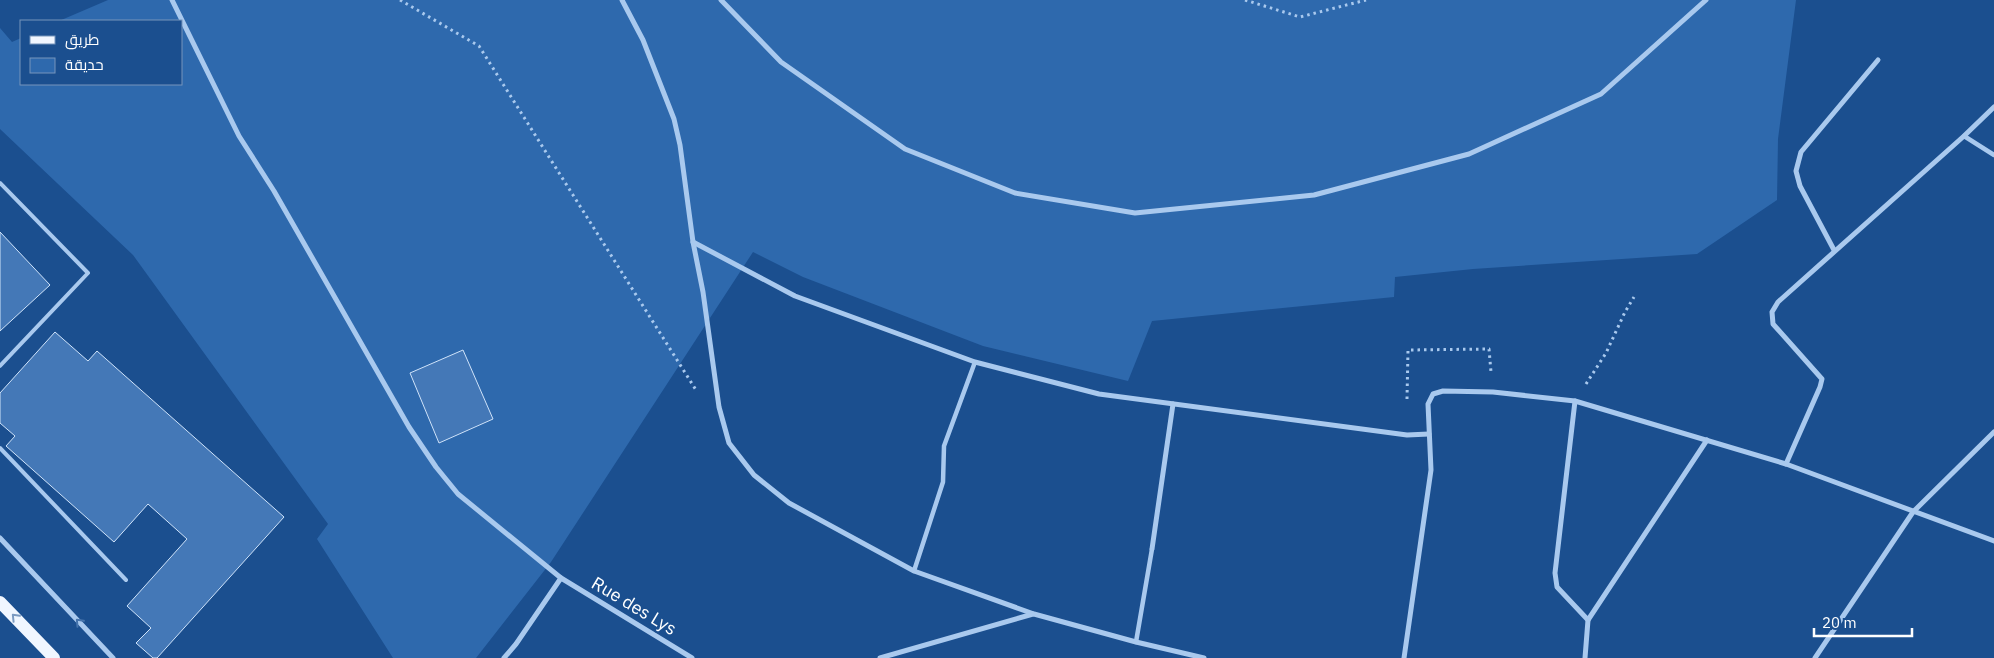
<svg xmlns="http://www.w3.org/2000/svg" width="1994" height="658" font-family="'IBM Plex Sans',Cairo,sans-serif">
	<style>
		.green { fill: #2e69ad }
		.building { fill: #4478b7; stroke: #cfe3fa }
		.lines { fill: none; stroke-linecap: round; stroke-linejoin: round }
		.path { stroke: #a9c9ee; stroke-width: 3; stroke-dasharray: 2.5 4; stroke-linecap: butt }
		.service { stroke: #a9c9ee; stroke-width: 4 }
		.pedestrian { stroke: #a9c9ee; stroke-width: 4.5 }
		.minor { stroke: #a9c9ee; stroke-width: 5 }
		.primary { stroke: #f0f6ff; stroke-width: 12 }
		.oneway { stroke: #7b9ac1 }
		.oneway2 { stroke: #4674ac }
		.labels { text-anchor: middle; stroke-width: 4; stroke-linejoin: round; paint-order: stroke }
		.street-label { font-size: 18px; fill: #fff; stroke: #1b4f8f }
	</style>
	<rect width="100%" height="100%" fill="#1b4f8f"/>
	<path class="green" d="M108,0H1796L1778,139L1777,200L1697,254L1473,269L1395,277L1394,297L1152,321L1128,381L983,346L803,277L753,252L551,562L476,658H393L317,539L328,524L133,255L0,129V28L12,42L21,38V84H181V21H59Z"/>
	<g class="building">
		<path d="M0,232L50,285L0,331Z"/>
		<path d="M55,332L88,361L97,351L284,517L157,658H153L136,643L151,628L127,606L187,539L148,504L114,542L6,446L15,436L0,423V393Z"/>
		<path d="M463,350L493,419L439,443L410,373Z"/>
	</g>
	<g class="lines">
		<g class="path">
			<path d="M400,0L479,46L696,390"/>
			<path d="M1245,0L1300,17L1366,0"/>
			<path d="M1586,384L1606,353L1625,312L1634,297"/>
			<path d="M1407,399L1408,350L1489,349L1491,372"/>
		</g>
		<g class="service">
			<path d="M0,183L88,273L0,366"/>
			<path d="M0,448L126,580"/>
		</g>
		<g class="pedestrian">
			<path d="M1964,136L1994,155"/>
			<path d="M914,571L943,482L944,446L975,362"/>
			<path d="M1136,642L1152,549"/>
		</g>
		<g class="minor">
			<path d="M172,0L239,136L274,191L409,427L436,467L458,494L561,578L692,658"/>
			<path d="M622,0L643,40L674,119L680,145L693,242L703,292L719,407L729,443L754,475L789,503L914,571L1034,614L1136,642L1204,658"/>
			<path d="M721,0L781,62L905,149L1015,193L1135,213L1314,195L1469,154L1601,94L1706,0"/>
			<path d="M693,242L795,296L975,362L1099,394L1407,435L1429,434"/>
			<path d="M1834,250L1800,186L1796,171L1801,152L1878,60"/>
			<path d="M1575,401L1555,573L1557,587L1588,620L1585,658"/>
			<path d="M1786,464L1820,387L1822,379L1773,324L1772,312L1778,302L1964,136L1994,107"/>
			<path d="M0,538L113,658"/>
			<path d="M1152,549L1173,404"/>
			<path d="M1588,620L1707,440"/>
			<path d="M504,658L516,644L561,578"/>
			<path d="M880,658L1033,614"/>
			<path d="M1404,658L1431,470L1428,404L1433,394L1443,391L1493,392L1575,401L1786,464L1994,541"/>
			<path d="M1815,658L1913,512L1994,432"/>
		</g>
		<path class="primary" d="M0,602L54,658"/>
	</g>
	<defs><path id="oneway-chevron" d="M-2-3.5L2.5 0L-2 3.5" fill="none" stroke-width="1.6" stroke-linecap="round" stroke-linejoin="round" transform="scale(1.25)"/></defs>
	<use class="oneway" href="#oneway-chevron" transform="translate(15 617) rotate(-134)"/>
	<use class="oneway2" href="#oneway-chevron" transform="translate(79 622) rotate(-133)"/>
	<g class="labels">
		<g class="street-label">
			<text transform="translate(634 606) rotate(31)" y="6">Rue des Lys</text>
		</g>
	</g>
	<rect x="20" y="20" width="162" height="65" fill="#1b4f8f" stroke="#7695bc"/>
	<rect x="30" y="36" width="25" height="8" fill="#f0f6ff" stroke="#7695bc"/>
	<text x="65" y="45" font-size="15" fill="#ffffff">طريق</text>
	<rect x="30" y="58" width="25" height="15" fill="#2e69ad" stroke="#7695bc"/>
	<text x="65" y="70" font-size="15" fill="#ffffff">حديقة</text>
	<path d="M1814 628v8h98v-8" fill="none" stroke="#ffffff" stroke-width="2.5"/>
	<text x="1822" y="628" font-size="15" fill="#ffffff" stroke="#1b4f8f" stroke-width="4" paint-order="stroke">20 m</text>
</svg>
